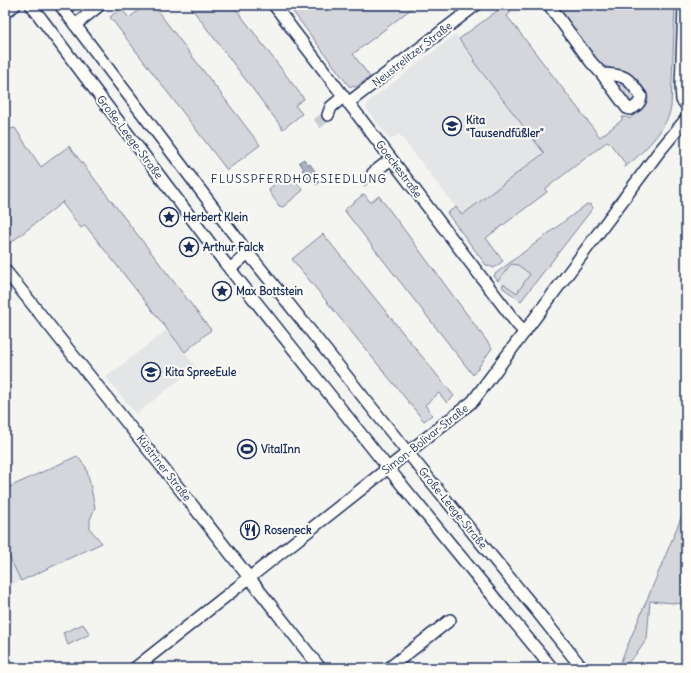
<svg xmlns="http://www.w3.org/2000/svg" width="691" height="673" font-family="Delius,sans-serif">
	<style>
		.built { fill: #e4e5e6 }
		.green { fill: #d4d6db; stroke: #78829c }
		.water { fill: #aab0bf; stroke: #717c98 }
		.lines { fill: none; stroke-linecap: round; stroke-linejoin: round }
		.minor-tunnel { stroke: #c9cdd4; stroke-width: 11; stroke-dasharray: 11 5.5; stroke-linecap: butt }
		.minor-casing { stroke: #1b2f5e; stroke-width: 14 }
		.minor { stroke: #fdfcf7; stroke-width: 11 }
		.labels { text-anchor: middle; stroke-width: 4; stroke-linejoin: round; paint-order: stroke }
		.street-label { font-size: 11px; fill: #1b2f5e; stroke: #fdfcf7 }
		.poi-label { font-size: 11px; font-weight: bold; fill: #1b2f5e; stroke: #fdfcf7; text-anchor: start }
		.neighbourhood-label { font-size: 12px; letter-spacing: 1px; fill: #1b2f5e; stroke: #fdfcf7 }
	</style>
	<rect width="100%" height="100%" fill="#f4f4f1"/>
	<filter id="ink" filterUnits="userSpaceOnUse"><feTurbulence type="fractalNoise" baseFrequency=".025" numOctaves="2"/><feDisplacementMap in="SourceGraphic" scale="8" xChannelSelector="R" yChannelSelector="G"/><feConvolveMatrix kernelMatrix="1 2 1 2 8 2 1 2 1" color-interpolation-filters="sRGB"/></filter>
	<g filter="url(#ink)">
		<g class="built">
			<path d="M456,34L475,60L473,62L544,153L462,215L399,134L390,140L366,108L368,102Z"/>
			<path d="M511,264L518,265L531,274L517,293L504,284L502,286L498,281Z"/>
			<path d="M167,330L196,367L136,414L106,377Z"/>
			<path d="M5,548L21,581L5,588Z"/>
		</g>
		<g class="green">
			<path d="M137,5H153L260,145L227,170L110,17L121,8L129,18L140,9Z"/>
			<path d="M189,5H233L304,99L295,105L302,114L283,129Z"/>
			<path d="M288,5H314L317,9L322,5H416L353,54L370,77L356,87L349,86Z"/>
			<path d="M505,5L511,12L507,16L600,137L622,120V117H627L629,119L633,116L645,106L648,99L647,95L643,87L637,79L632,75L601,65L555,6L675,5L671,107C668,128 641,155 625,167V163L608,141L545,189L547,192L486,238L503,261L494,268L486,265L447,213L456,207L462,215L544,153L473,61L475,60L459,39Z"/>
			<path d="M621,83H624L636,97V99L633,102C626,102 623,94 619,89L620,85Z"/>
			<path d="M15,128L41,167L69,146L211,330L185,352L85,225L81,228L62,203L64,201L5,247V130Z"/>
			<path d="M288,175H290L303,190L301,192L283,207L279,206L269,191L270,188Z"/>
			<path d="M364,194L370,202L379,196L492,348L473,375L344,210Z"/>
			<path d="M587,204L591,205L593,208L521,301L503,288L502,286L504,284L517,293L530,274L518,265L511,264L498,281L494,276L495,274Z"/>
			<path d="M323,234L454,396L447,403L439,393L425,405L432,415L424,421L292,259Z"/>
			<path d="M77,456L86,467L89,479L95,507L90,520V529L102,543L21,581L5,548V489Z"/>
			<path d="M686,506V604L650,601L647,639L638,652L623,668H618L654,583Z"/>
			<path d="M83,624L90,634L68,645L63,633Z"/>
		</g>
		<path class="water" d="M304,159L308,165L310,164L317,174L315,175L320,182L316,185L311,178L309,180L302,170L304,169L299,162Z"/>
		<g class="lines">
			<g class="minor-tunnel">
				<path d="M317,124L328,115"/>
				<path d="M361,183L373,173"/>
			</g>
			<defs>
				<g id="minor">
					<path d="M31,5L225,263L388,468L552,668"/>
					<path d="M60,5L248,253L400,443L494,559L536,610L582,668"/>
					<path d="M274,5L517,324L525,332"/>
					<path d="M549,5L591,62L602,74L627,108L630,109C636,107 641,102 641,96C627,77 627,75 602,74"/>
					<path d="M684,5L681,86L682,100L686,105"/>
					<path d="M5,12L15,5"/>
					<path d="M75,25L100,5"/>
					<path d="M348,103L476,5"/>
					<path d="M328,115L331,107L343,97"/>
					<path d="M373,173L391,159"/>
					<path d="M230,269L248,253"/>
					<path d="M5,270L186,497L320,668"/>
					<path d="M135,668L473,401L658,153L686,119"/>
					<path d="M389,668L450,620"/>
				</g>
			</defs>
			<use href="#minor" class="minor-casing"/>
			<use href="#minor" class="minor"/>
		</g>
	</g>
	<defs>
		<symbol id="school-ring" viewBox="-11 -11 22 22"><circle r="9.5" fill="#fdfcf7" stroke="#1b2f5e" stroke-width="1.5"/><path d="M0-5L7-2L0 1L-7-2ZM-4 1L0 2.5L4 1V4Q0 6-4 4Z" fill="#1b2f5e"/></symbol>
		<symbol id="sight-ring" viewBox="-11 -11 22 22"><circle r="9.5" fill="#fdfcf7" stroke="#1b2f5e" stroke-width="1.5"/><path d="M0-6L1.8-2.2L6-1.7L2.9 1.2L3.7 5.4L0 3.3L-3.7 5.4L-2.9 1.2L-6-1.7L-1.8-2.2Z" fill="#1b2f5e"/></symbol>
		<symbol id="stadium-ring" viewBox="-11 -11 22 22"><circle r="9.5" fill="#fdfcf7" stroke="#1b2f5e" stroke-width="1.5"/><path d="M0-5a6.5 5 0 1 0 0 10a6.5 5 0 1 0 0-10ZM-3.5-1.8h7v3.6h-7Z" fill="#1b2f5e"/></symbol>
		<symbol id="restaurant-ring" viewBox="-11 -11 22 22"><circle r="9.5" fill="#fdfcf7" stroke="#1b2f5e" stroke-width="1.5"/><path d="M-5-6h1v4h1v-4h1v4h1v-4h1v5L-1.5 .5V6h-2V.5L-5-1ZM5-6V6H3V1.5H1.5Q1.5-4 5-6Z" fill="#1b2f5e"/></symbol>
	</defs>
	<g fill-rule="evenodd">
		<use href="#school-ring" x="441" y="115" width="22" height="22"/>
		<use href="#sight-ring" x="158" y="206" width="22" height="22"/>
		<use href="#sight-ring" x="178" y="236" width="22" height="22"/>
		<use href="#sight-ring" x="211" y="280" width="22" height="22"/>
		<use href="#school-ring" x="140" y="361" width="22" height="22"/>
		<use href="#stadium-ring" x="236" y="438" width="22" height="22"/>
		<use href="#restaurant-ring" x="239" y="519" width="22" height="22"/>
	</g>
	<g class="labels">
		<g class="street-label">
			<text transform="translate(412 54) rotate(-38)" y="4">Neustrelitzer Straße</text>
			<text transform="translate(130 137) rotate(53)" y="4">Große-Leege-Straße</text>
			<text transform="translate(399 169) rotate(53)" y="4">Goeckestraße</text>
			<text transform="translate(425 439) rotate(-38)" y="4">Simon-Bolivar-Straße</text>
			<text transform="translate(164 468) rotate(52)" y="4">Küstriner Straße</text>
			<text transform="translate(453 508) rotate(51)" y="4">Große-Leege-Straße</text>
		</g>
		<g class="poi-label">
			<text x="466" y="124">Kita<tspan x="466" dy="13">"Tausendfüßler"</tspan></text>
			<text x="183" y="221">Herbert Klein</text>
			<text x="203" y="251">Arthur Falck</text>
			<text x="236" y="295">Max Bottstein</text>
			<text x="165" y="376">Kita SpreeEule</text>
			<text x="261" y="453">VitalInn</text>
			<text x="264" y="534">Roseneck</text>
		</g>
		<g class="neighbourhood-label">
			<text x="299" y="183">FLUSSPFERDHOFSIEDLUNG</text>
		</g>
	</g>
	<rect width="691" height="673" fill="none" stroke="#fdfcf7" stroke-width="20"/>
	<rect x="10" y="10" width="671" height="653" fill="none" stroke="#1b2f5e" stroke-width="1.5" filter="url(#ink)"/>
</svg>
